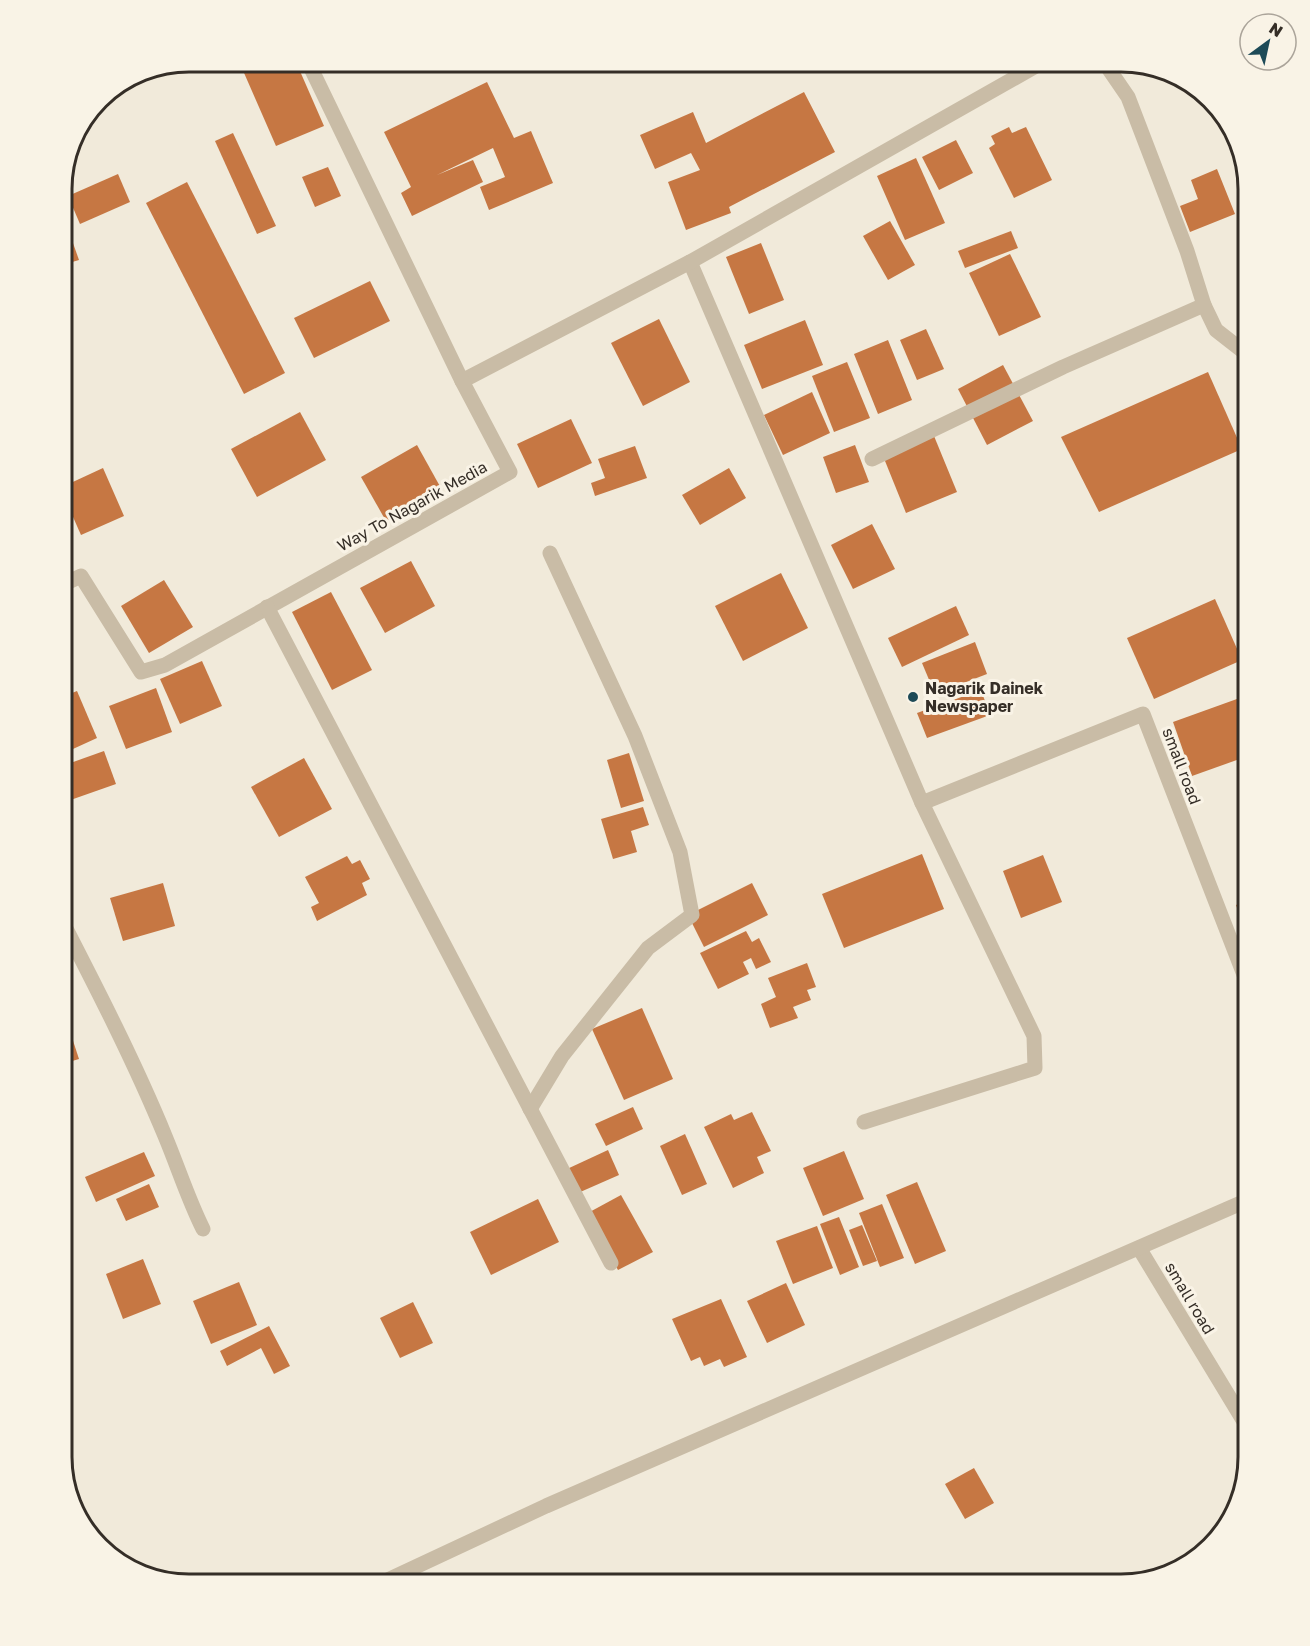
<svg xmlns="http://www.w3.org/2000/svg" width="1310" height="1646" font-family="'Golos Text',sans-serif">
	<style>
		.building { fill: #c67743 }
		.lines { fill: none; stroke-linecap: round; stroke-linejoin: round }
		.lane { stroke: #c9bca6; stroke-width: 15 }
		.street { stroke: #c9bca6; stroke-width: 15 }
		.poi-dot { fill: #1d4a57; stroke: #f9f3e6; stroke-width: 2 }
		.labels { text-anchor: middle; stroke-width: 6; stroke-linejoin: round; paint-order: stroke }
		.street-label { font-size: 16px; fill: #352e27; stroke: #f9f3e6 }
		.poi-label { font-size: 16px; font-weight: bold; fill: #352e27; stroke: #f9f3e6; text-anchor: start }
		.rim { fill: none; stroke: #352e27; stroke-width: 3 }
	</style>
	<rect width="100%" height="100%" fill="#f1eada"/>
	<g class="building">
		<path d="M251,62H296L324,126L276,146L241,66Z"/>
		<path d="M343,62H362L348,70Z"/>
		<path d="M908,62H930L914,71Z"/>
		<path d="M487,82L514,138L531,131L553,183L489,210L480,187L505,177L493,148L437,175L473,160L483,182L412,216L401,193L411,187L384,132Z"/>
		<path d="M804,92L835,152L729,207L731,213L686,230L668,182L700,170L691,153L655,169L640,135L693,112L706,143Z"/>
		<path d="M1009,127L1012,133L1026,127L1052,180L1014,198L989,148L995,144L991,136Z"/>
		<path d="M233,133L276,226L257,234L215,141Z"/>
		<path d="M956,140L973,173L939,190L922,157Z"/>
		<path d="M916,158L945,223L905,240L877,176Z"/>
		<path d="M328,167L341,196L315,207L302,177Z"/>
		<path d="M1217,169L1235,214L1190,232L1180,206L1198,199L1191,180Z"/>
		<path d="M118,174L130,202L80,224L68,196Z"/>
		<path d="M187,182L285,373L244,394L146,203Z"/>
		<path d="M62,212L79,260L62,265Z"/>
		<path d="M890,221L915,265L888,280L863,236Z"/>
		<path d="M1011,231L1018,248L965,268L958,251Z"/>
		<path d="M761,243L784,300L749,314L726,257Z"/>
		<path d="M1010,254L1041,317L999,336L969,273Z"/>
		<path d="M370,281L390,321L314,358L294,318Z"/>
		<path d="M659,319L690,382L643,406L611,343Z"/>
		<path d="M805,320L823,365L762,389L744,345Z"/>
		<path d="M926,329L944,369L917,380L900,340Z"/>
		<path d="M888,340L912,400L878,414L854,354Z"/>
		<path d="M847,362L870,418L834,432L812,376Z"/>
		<path d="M1003,365L1033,421L987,445L958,389Z"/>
		<path d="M1208,372L1242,449L1099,512L1061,437Z"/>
		<path d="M812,392L830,433L783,455L764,415Z"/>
		<path d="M300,412L326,460L257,497L231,449Z"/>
		<path d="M571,419L592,463L538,488L517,444Z"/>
		<path d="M934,436L957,492L906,513L883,456Z"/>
		<path d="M417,445L442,490L386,521L361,477Z"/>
		<path d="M855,445L869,482L836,493L823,457Z"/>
		<path d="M635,446L647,478L595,496L591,483L605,478L598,459Z"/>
		<path d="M103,468L124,516L81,535L62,492V487Z"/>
		<path d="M729,468L746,498L700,525L682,495Z"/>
		<path d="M872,524L895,569L853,589L831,545Z"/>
		<path d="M411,561L435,606L385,633L360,588Z"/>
		<path d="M781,573L808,628L743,661L715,606Z"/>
		<path d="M164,580L193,627L149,653L121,606Z"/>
		<path d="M331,592L372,670L332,690L292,612Z"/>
		<path d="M1215,599L1242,660L1154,699L1127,638Z"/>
		<path d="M956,606L969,635L902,667L888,638Z"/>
		<path d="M975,642L987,674L935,694L922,663Z"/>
		<path d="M202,661L222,706L180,724L160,679Z"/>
		<path d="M156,688L172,732L126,749L109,706Z"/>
		<path d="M981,690L990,715L927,738L917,713Z"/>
		<path d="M77,691L97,738L62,754V697Z"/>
		<path d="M1248,695V756L1192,776L1173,722Z"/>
		<path d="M104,751L116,784L62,803V766Z"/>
		<path d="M629,753L644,801L621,808L607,760Z"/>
		<path d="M304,758L332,809L279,837L251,787Z"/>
		<path d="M643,807L649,825L631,831L637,852L613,859L601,819Z"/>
		<path d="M922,854L944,909L844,948L822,894Z"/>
		<path d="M1043,855L1062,902L1021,918L1003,871Z"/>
		<path d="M347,856L352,864L360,860L370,879L362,883L367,895L317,921L311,907L319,903L305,877Z"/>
		<path d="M163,883L175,926L123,941L110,898Z"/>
		<path d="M752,883L768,915L704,947L688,915Z"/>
		<path d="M1248,900V939L1236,905Z"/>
		<path d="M746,931L752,942L759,938L771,962L756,969L751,958L743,962L749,974L718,989L700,953Z"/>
		<path d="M807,963L816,987L807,990L811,1000L793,1007L798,1018L770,1028L761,1004L776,997L768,978Z"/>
		<path d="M62,1007L79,1059L62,1064Z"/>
		<path d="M642,1008L673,1079L624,1100L592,1029Z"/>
		<path d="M633,1107L643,1129L606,1146L595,1124Z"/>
		<path d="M752,1112L771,1151L757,1157L764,1173L733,1188L704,1127L731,1114L734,1120Z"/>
		<path d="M685,1134L707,1184L682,1195L660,1146Z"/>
		<path d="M608,1150L619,1175L578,1193L567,1169Z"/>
		<path d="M844,1151L864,1199L823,1216L803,1168Z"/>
		<path d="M144,1152L155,1176L96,1202L85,1177Z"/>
		<path d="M917,1182L946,1251L915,1264L886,1195Z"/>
		<path d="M149,1184L159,1207L126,1221L116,1199Z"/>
		<path d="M621,1195L653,1252L618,1270L586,1214Z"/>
		<path d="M538,1199L559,1242L491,1275L470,1232Z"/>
		<path d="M882,1204L904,1258L880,1267L859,1213Z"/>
		<path d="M839,1217L859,1267L840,1275L820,1224Z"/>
		<path d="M862,1225L877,1261L863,1266L849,1230Z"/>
		<path d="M817,1226L833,1268L793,1284L776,1241Z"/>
		<path d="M143,1259L161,1304L123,1319L106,1274Z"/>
		<path d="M239,1282L257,1325L211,1344L193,1301Z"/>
		<path d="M786,1283L805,1325L767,1343L747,1301Z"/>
		<path d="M721,1299L747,1357L724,1367L720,1359L704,1366L700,1357L691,1361L672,1319Z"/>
		<path d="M413,1302L433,1343L400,1358L380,1318Z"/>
		<path d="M269,1326L290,1366L274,1374L261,1348L227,1366L220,1351Z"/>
		<path d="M974,1468L994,1503L965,1519L945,1484Z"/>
	</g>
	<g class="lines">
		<path class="lane" d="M922,803L1143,714L1248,985"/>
		<g class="street">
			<path d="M690,262L922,803L1034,1036L1035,1068L864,1122"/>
			<path d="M1204,305L1216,330L1248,355"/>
			<path d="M462,381L690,262L1043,62"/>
			<path d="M872,459L1063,367L1204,305L1187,251L1128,97L1104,62"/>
			<path d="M62,585L81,576L141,672L165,665L510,472L462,381L308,62"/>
			<path d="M267,607L611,1263"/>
			<path d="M62,921C98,991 135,1063 165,1136C178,1167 188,1199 203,1229"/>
			<path d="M530,1109L562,1056L648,948L692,915L680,852L635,736L550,553"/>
			<path d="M1139,1248L1248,1428"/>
			<path d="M379,1584L546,1506L1248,1200"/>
		</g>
	</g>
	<circle class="poi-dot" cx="913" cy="697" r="6"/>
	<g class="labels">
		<g class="street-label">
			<text transform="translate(412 506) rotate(-29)" y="6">Way To Nagarik Media</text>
			<text transform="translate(1182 766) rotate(69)" y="6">small road</text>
			<text transform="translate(1190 1298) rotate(59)" y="6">small road</text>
		</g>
		<g class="poi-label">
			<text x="925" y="694">Nagarik Dainek<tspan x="925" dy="18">Newspaper</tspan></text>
		</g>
	</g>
	<path d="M0 0H1310V1646H0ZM189 72H1121A117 117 0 0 1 1238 189V1457A117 117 0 0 1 1121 1574H189A117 117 0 0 1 72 1457V189A117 117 0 0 1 189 72Z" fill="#f9f3e6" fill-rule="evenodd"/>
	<path class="rim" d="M189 72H1121A117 117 0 0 1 1238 189V1457A117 117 0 0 1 1121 1574H189A117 117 0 0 1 72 1457V189A117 117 0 0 1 189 72Z"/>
	<g transform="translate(1268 42) rotate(33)"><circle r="28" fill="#f9f3e6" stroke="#aba49a" stroke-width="1.5"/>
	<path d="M0-4.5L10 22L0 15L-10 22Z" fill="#1d4a57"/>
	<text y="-9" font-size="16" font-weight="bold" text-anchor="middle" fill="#352e27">N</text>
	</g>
</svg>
